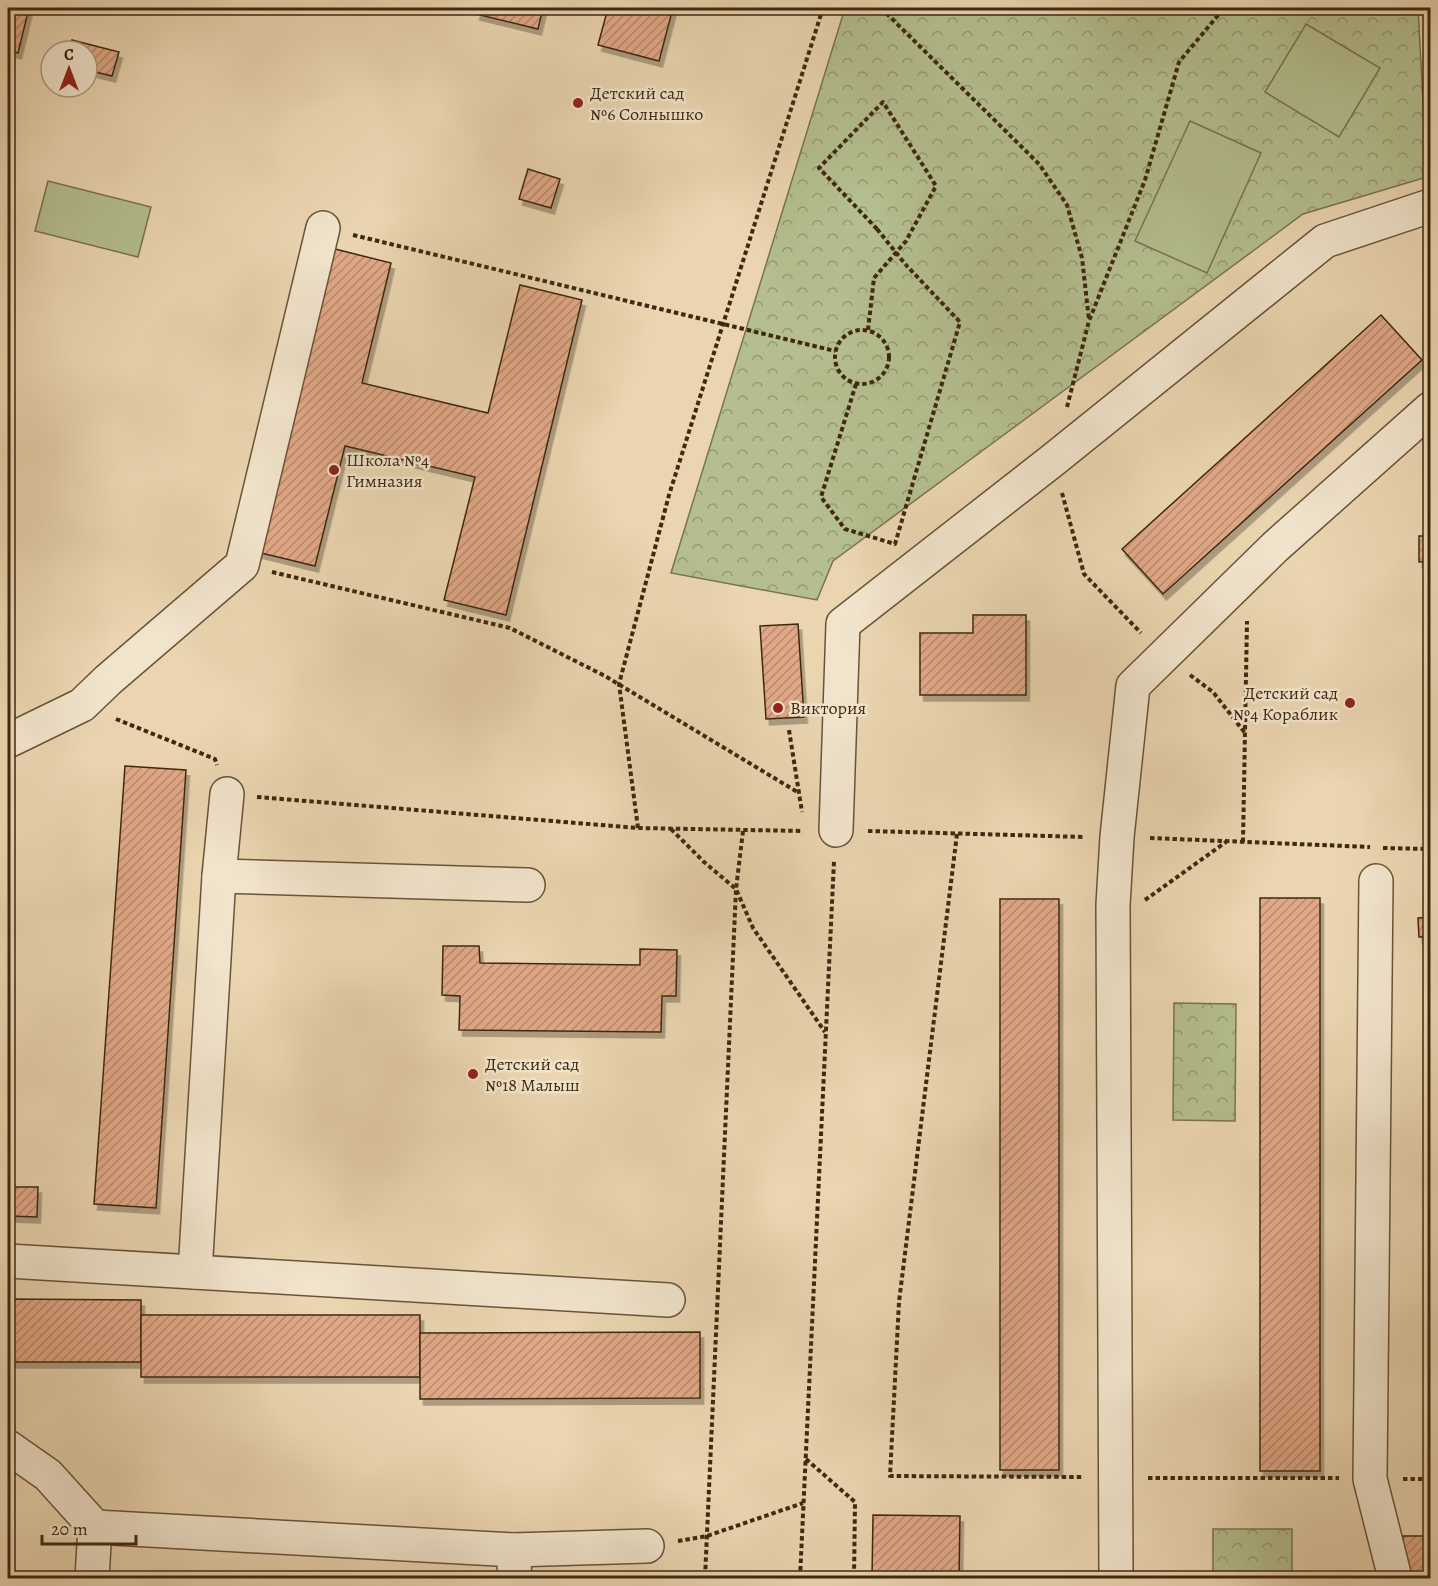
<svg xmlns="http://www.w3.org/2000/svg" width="1438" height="1586" font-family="Alegreya,serif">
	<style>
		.park { fill: url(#park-crowns); stroke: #7a734f; stroke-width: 1.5 }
		.pitch { fill: #b4be8e; stroke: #7a734f; stroke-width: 1.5 }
		.building { fill: url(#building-hatch); stroke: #3f2810; stroke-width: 1.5; filter: url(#shadow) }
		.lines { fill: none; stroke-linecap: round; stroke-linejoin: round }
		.minor-casing { stroke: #6a5338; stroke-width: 36 }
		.path { stroke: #3f2810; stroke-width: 4; stroke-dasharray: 4.5 3; stroke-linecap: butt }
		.minor { stroke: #f1e4cc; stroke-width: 33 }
		.path-bridge { stroke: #3f2810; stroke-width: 4; stroke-dasharray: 4.5 3; stroke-linecap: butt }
		.poi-dot { fill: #8f2418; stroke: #f1e4cc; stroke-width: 2 }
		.labels { text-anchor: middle; stroke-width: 5; stroke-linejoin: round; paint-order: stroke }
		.poi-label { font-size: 18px; fill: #3f2810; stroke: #f1e4cc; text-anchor: start }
	</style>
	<defs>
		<pattern id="park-crowns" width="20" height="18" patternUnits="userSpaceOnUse" patternTransform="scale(1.5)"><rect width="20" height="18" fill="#b4be8e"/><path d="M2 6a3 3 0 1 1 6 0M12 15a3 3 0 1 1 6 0" fill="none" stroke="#949a73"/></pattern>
		<pattern id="building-hatch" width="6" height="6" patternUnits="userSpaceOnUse" patternTransform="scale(1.5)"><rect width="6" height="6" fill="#e1a887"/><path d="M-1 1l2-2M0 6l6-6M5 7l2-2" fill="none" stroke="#b8896d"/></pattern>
		<filter id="shadow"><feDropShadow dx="3.5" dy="6" stdDeviation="0" flood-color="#0004"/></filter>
	</defs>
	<rect width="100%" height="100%" fill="#ead5b0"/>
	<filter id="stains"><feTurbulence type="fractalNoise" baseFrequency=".00333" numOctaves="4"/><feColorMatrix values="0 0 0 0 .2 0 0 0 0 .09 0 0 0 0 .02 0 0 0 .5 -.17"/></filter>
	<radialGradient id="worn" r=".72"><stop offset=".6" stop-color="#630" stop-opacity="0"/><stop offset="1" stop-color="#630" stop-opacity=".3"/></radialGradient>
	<g class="park">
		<path d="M845,8H1418L1427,177L1303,214L833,561L817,600L671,573Z"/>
		<path d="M1174,1003L1236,1004L1235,1121L1173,1120Z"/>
		<rect x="1213" y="1529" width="79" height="49"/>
	</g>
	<g class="pitch">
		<path d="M1306,24L1380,68L1339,137L1265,92Z"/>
		<path d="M1190,121L1261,153L1207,273L1135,241Z"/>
		<path d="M48,181L151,207L138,257L35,231Z"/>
	</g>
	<g class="building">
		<path d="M8,8H29L18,53L8,50Z"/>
		<path d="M478,8H543L538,29L476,14Z"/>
		<path d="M608,8H673L659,61L598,45Z"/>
		<path d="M72,40L119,52L112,76L87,70V51H69Z"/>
		<path d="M528,169L560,179L551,208L519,199Z"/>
		<path d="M331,248L391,263L362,383L488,413L520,285L582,300L506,615L444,600L475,477L345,446L315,566L257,552Z"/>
		<path d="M1381,315L1422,360L1163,594L1122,549Z"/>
		<path d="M1419,536H1430V561L1419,562Z"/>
		<path d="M973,615H1026V695H920V633H973Z"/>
		<path d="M798,624L804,717L766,719L760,626Z"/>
		<path d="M125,766L186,770L156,1208L94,1204Z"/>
		<rect x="1260" y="898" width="60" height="573"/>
		<rect x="1000" y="899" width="59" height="571"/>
		<path d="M1430,917V937H1419L1418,918Z"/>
		<path d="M443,946H479L480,963L640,965V949L677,950L676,996H662L661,1032L459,1030L460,996L442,995Z"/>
		<path d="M8,1187H38L37,1217L8,1216Z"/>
		<path d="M8,1299L141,1300V1362H8Z"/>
		<rect x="141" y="1315" width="279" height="62"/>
		<path d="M700,1332V1398L420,1399V1333Z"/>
		<path d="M873,1515L960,1516L959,1578H872Z"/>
		<path d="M1403,1536H1430V1573L1404,1574Z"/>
	</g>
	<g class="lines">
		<defs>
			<g id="minor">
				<path d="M8,741L82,705L108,680L242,565L323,228"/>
				<path d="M836,830L843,624L1053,460L1325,241L1430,206"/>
				<path d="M219,876L528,885"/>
				<path d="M1376,881L1370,1479L1395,1578"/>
				<path d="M8,1261L668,1300"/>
				<path d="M195,1272L219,876L227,794"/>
				<path d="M8,1447L48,1475L95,1527L92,1578"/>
				<path d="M95,1527L513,1550"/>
				<path d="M515,1578L513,1550L647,1546"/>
				<path d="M1116,1578L1113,905L1117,837L1133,686L1275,547L1430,409"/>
			</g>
		</defs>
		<use href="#minor" class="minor-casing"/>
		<g class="path">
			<path d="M881,8L1039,164L1067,205L1082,258L1089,320"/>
			<path d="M353,235L835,351"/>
			<circle cx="862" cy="357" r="27"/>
			<path d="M868,330L874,278L906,241L936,186L883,102L819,168L877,229"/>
			<path d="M856,384L821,497L845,529L895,544L960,322L906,265"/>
			<path d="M1067,407L1089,321L1145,180L1179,62L1224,8"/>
			<path d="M1062,493L1084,574L1141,633"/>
			<path d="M272,572L510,628L605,676L799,793"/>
			<path d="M1190,675L1213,692L1245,733"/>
			<path d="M116,719L215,759L217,765"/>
			<path d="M789,730L802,812"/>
			<path d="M257,797L638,828L803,831"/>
			<path d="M638,828L619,684L669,495L823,8"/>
			<path d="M671,829L704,862L736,889L705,1578"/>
			<path d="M743,831L736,889L753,928L825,1032"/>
			<path d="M868,831L1085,837"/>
			<path d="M957,834L899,1302L890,1476L1084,1477"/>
			<path d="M1150,838L1370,847"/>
			<path d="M1243,842L1247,621"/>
			<path d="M1383,848L1430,849"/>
			<path d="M1145,900L1226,842"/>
			<path d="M806,1459L855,1502L854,1578"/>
			<path d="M1148,1478H1339"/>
			<path d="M1403,1479H1430"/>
			<path d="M678,1541L707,1536L803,1503"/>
			<path d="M800,1578L834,861"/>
		</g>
		<use href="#minor" class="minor"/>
		<path class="path-bridge" d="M877,229L906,265"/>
	</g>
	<g class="poi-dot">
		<circle cx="578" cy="103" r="6"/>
		<circle cx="334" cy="470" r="6"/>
		<circle cx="1350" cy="703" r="6"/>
		<circle cx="778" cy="708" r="6"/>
		<circle cx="473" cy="1074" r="6"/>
	</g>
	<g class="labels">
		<g class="poi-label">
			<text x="590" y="99">Детский сад<tspan x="590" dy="21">№6 Солнышко</tspan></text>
			<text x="346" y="466">Школа №4<tspan x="346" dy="21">Гимназия</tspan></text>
			<text x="1338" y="699" text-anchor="end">Детский сад<tspan x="1338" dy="21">№4 Кораблик</tspan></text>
			<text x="790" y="714">Виктория</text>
			<text x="485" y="1070">Детский сад<tspan x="485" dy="21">№18 Малыш</tspan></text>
		</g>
	</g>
	<rect width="1438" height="1586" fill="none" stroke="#ead5b0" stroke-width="30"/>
	<rect x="9" y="9" width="1420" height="1568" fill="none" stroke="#3f2810" stroke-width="3"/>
	<rect x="15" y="15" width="1408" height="1556" fill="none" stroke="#3f2810" stroke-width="1.5"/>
	<g transform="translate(69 69)"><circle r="28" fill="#f1e4cc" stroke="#aa9981" stroke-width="1.5"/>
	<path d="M0-4.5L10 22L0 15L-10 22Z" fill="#8f2418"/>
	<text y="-9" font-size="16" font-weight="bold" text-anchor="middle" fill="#3f2810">С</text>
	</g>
	<path d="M42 1535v9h94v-9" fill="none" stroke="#3f2810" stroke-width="3"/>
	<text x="51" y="1535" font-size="18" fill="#3f2810" stroke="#f1e4cc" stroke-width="4.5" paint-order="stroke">20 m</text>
	<rect width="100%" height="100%" filter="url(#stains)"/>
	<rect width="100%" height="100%" fill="url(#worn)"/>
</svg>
